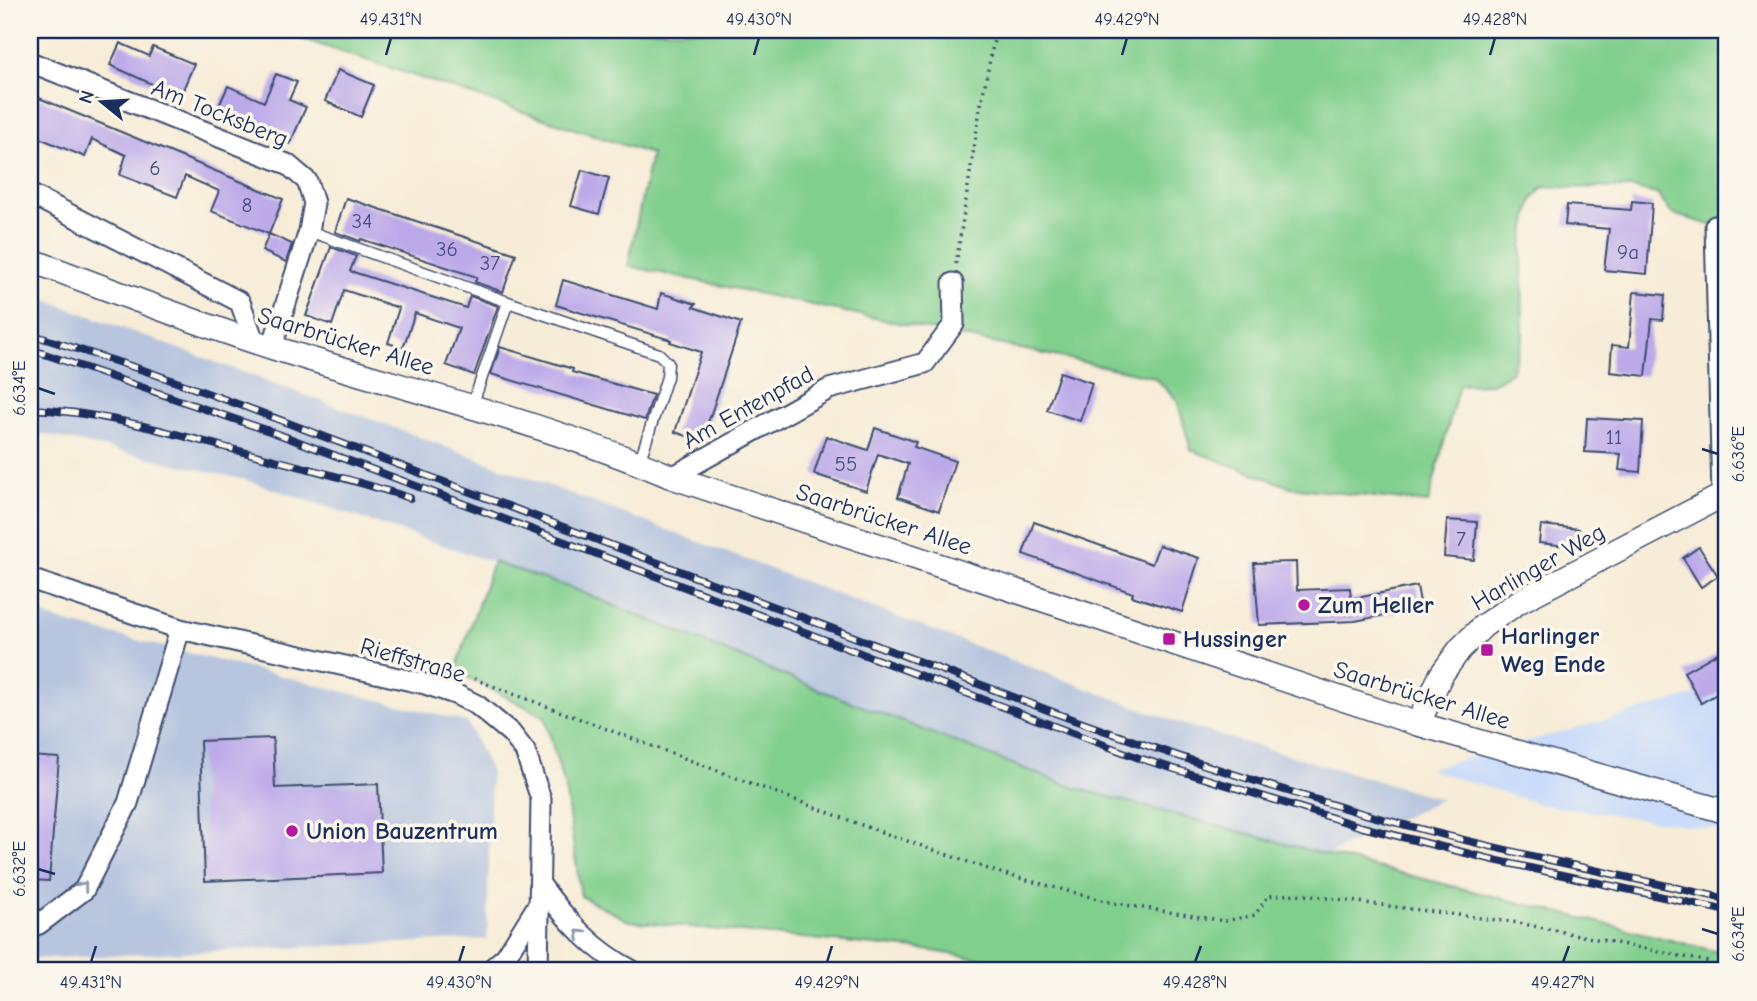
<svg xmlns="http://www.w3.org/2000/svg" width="1757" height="1001" font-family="'Comic Neue',sans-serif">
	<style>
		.built { fill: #cadcf9 }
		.industrial { fill: #b7c5de }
		.green { fill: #81cf8d; stroke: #4e7f76; stroke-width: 2 }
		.building { fill: #bba9e9 }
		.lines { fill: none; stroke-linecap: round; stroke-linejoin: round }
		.service-casing { stroke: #3c4b70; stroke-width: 13 }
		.minor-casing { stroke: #3c4b70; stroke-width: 23 }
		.tertiary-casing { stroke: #3c4b70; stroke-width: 26 }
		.path { stroke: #3c4b70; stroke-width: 3.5; stroke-dasharray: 2 5; stroke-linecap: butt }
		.service { stroke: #fff; stroke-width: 10 }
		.minor { stroke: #fff; stroke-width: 19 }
		.tertiary { stroke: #fff; stroke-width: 23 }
		.rail-casing { stroke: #1b2f5e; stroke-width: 8 }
		.rail { stroke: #fbf7ec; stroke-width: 5; stroke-dasharray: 16; stroke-linecap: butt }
		.oneway { stroke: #8d97ae }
		.ticks { fill: none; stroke: #1b2f5e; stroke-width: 2.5 }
		.poi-dot { fill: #b5179e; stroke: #fbf7ec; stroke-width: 2.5 }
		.labels { text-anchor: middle; stroke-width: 7; stroke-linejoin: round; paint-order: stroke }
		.number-label { font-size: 21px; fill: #434e81 }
		.street-label { font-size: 24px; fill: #1b2f5e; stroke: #fbf7ec }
		.poi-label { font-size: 24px; font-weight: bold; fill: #1b2f5e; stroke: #fbf7ec; text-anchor: start }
		.neatline { fill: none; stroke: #1b2f5e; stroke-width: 2.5 }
		.ticks-label { font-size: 18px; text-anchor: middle; fill: #1b2f5e }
	</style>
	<rect width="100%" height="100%" fill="#fbf7ec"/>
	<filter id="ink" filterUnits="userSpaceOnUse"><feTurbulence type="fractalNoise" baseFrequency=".0143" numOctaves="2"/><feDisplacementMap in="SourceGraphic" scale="14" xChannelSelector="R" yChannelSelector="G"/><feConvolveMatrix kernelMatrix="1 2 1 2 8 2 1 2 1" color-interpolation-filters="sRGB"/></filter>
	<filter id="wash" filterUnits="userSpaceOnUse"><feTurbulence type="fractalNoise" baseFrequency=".00686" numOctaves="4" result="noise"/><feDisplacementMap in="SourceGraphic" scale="28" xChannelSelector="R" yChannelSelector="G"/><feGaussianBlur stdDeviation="1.57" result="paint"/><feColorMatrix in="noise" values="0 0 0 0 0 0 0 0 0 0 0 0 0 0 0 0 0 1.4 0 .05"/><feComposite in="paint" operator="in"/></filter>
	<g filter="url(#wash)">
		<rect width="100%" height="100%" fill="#f7ecd7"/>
		<path class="built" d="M1727,686V831L1539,804L1428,769Z"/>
		<g class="industrial">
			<path d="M30,294L463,453L1184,725L1441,799L1327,855L1072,787L820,690L574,589L246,480L30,431Z"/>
			<path d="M30,610L63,622L467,722L491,772L487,939L30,959Z"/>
		</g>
		<g class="green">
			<path d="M275,30H1727V226H1715L1672,214L1657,194L1632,188L1543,187L1532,200L1522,246L1523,339L1511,372L1492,384L1459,385L1428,503L1290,487L1191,450L1177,400L1154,377L628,266L651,154Z"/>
			<path d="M493,562L574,589L820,690L1072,787L1327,855L1727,954V971H1053L926,950L629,921L581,896L565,788L544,716L455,671Z"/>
		</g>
		<g id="blocks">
			<g class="building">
				<path d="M120,43L149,56L153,47L194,64L180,97L110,65Z"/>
				<path d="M338,70L374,85L361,117L325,101Z"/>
				<path d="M276,74L297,82L289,100L306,107L290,144L264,133L265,130L217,110L228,86L264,102Z"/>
				<path d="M39,98L283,199L269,234L211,211L219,191L185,176L177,197L120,175L126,155L92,139L85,157L30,134V123Z"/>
				<path d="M582,170L609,178L599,214L571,206Z"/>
				<path d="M346,198L516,254L503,292L475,282L477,277L361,239L360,241L335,232Z"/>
				<path d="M1632,201L1652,203L1647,274L1604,270L1609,229L1565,225L1567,205L1631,210Z"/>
				<path d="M269,234L292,244L286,262L262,251Z"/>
				<path d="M331,247L356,256L350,271L466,308L470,296L498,306L474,375L446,365L459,328L415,313L403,348L388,343L399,308L344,290L332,325L306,316Z"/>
				<path d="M563,280L658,309L661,293L696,304L693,307L741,323L702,441L675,432L701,352L670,342L671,340L556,305Z"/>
				<path d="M1634,292L1665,295L1663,320L1652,319L1646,376L1610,372L1612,345L1629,347Z"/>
				<path d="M500,347L573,369L572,372L653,395L645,420L491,374Z"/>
				<path d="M1060,372L1092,383L1080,421L1047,410Z"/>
				<path d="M1587,418L1643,421L1640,472L1619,470L1621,454L1585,452Z"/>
				<path d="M875,428L916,442L914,447L955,461L939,511L898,497L908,464L878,454L866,491L814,474L826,436L868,450Z"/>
				<path d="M1447,520L1477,522L1474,560L1444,557Z"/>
				<path d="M1034,522L1152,564L1159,545L1199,558L1182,612L1132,596L1133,593L1023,554Z"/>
				<path d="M1541,525L1579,529L1578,547L1539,543Z"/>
				<path d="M1699,547L1718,576L1701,587L1683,558Z"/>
				<path d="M1296,562L1297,590L1350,588L1351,599L1417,586L1421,608L1355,621L1259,625L1254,563Z"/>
				<path d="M1727,648V688L1701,703L1684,672Z"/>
				<path d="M273,738L275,788L378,784L382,873L205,881L200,741Z"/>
				<path d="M30,756L59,758L49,881L30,880Z"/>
			</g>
		</g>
	</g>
	<g filter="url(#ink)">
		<use href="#blocks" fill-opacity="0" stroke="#3c4b70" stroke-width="2"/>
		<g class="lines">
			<defs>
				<g id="service">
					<path d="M309,231L508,302L472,406"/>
					<path d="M508,302L659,354L668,363L667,377L639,463"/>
				</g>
				<g id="minor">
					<path d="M30,62L287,164L307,181L314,203L309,231L272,347"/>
					<path d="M30,194L240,302L254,341"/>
					<path d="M1715,226L1722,496"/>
					<path d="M672,477L829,389L925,363L954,324L953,283"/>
					<path d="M30,579L180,629L425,684L455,694L477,705L511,733L525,751L541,799L538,971"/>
					<path d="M540,884C566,920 593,950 633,971"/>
					<path d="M30,927L39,924L84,890L128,803L180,629"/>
					<path d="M489,971L506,956L539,903"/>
				</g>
				<g id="tertiary">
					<path d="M30,260C111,290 192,322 274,348C407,390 544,422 672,477L1418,724L1727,812"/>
					<path d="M1418,724L1441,675L1460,649L1483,626L1520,601L1727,493"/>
				</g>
			</defs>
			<use href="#service" class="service-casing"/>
			<use href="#minor" class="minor-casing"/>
			<use href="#tertiary" class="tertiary-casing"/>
			<g class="path">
				<path d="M956,264L980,109L996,30"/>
				<path d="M474,679L867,827L997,872L1113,903L1225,921L1255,915L1268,896L1297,894L1519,923L1709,962"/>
			</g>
			<use href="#service" class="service"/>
			<use href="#minor" class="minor"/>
			<use href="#tertiary" class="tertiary"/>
			<defs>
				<g id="rail">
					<path d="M30,334L146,371L243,406L1074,720C1169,754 1264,785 1361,813C1482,847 1605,872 1727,899"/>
					<path d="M30,349L278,434L1139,758L1362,827L1494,860L1727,911"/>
					<path d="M30,409C95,411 161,430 224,447C286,463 349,478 410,498"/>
				</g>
			</defs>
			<use href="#rail" class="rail-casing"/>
			<use href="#rail" class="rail"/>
		</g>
		<defs><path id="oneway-chevron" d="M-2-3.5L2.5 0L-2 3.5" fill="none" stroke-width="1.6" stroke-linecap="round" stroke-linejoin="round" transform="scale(1.75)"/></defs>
		<g class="oneway">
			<use href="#oneway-chevron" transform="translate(83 886) rotate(-52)"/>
			<use href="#oneway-chevron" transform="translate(580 934) rotate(-137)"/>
		</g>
	</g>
	<path class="ticks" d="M386,55L391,38M754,55L759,38M1122,55L1127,38M1490,55L1495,38M38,388L55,394M1702,449L1718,454M38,869L55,874M1702,929L1718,934M91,962L96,946M459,962L464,946M827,962L832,946M1195,962L1201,946M1563,962L1569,946"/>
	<g class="poi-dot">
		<circle cx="1304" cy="605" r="7"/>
		<rect x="1162" y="632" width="14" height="14" rx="3.5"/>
		<rect x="1480" y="643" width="14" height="14" rx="3.5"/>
		<circle cx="292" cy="831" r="7"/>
	</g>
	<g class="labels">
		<g class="number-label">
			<text x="155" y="175">6</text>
			<text x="247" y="212">8</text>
			<text x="362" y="228">34</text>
			<text x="447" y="256">36</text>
			<text x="1628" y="259">9a</text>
			<text x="490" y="270">37</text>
			<text x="1614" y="444">11</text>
			<text x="846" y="471">55</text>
			<text x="1461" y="546">7</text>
		</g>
		<g class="street-label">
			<text transform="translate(220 113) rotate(22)" y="8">Am Tocksberg</text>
			<text transform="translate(346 341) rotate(17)" y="8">Saarbrücker Allee</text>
			<text transform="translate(748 407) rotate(-29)" y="8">Am Entenpfad</text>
			<text transform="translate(884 519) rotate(18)" y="8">Saarbrücker Allee</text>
			<text transform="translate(1538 567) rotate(-30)" y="8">Harlinger Weg</text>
			<text transform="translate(413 660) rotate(16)" y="8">Rieffstraße</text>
			<text transform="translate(1422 695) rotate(17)" y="8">Saarbrücker Allee</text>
		</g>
		<g class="poi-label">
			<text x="1318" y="613">Zum Heller</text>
			<text x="1501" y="644">Harlinger<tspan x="1501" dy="28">Weg Ende</tspan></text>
			<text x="1183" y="647">Hussinger</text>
			<text x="306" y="839">Union Bauzentrum</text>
		</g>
	</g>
	<rect width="1757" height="1001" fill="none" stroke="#fbf7ec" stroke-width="77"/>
	<g transform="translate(102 102) rotate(288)" stroke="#fbf7ec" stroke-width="5" paint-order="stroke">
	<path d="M0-5L12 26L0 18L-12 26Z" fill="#1b2f5e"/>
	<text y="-10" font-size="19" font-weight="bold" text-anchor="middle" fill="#1b2f5e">N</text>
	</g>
	<rect x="38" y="38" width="1680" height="924" class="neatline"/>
	<g class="ticks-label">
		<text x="391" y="25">49.431°N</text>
		<text x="759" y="25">49.430°N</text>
		<text x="1127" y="25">49.429°N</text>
		<text x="1495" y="25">49.428°N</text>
		<text transform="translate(19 388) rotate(-90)" y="6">6.634°E</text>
		<text transform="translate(1738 454) rotate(-90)" y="6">6.636°E</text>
		<text transform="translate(19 869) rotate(-90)" y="6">6.632°E</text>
		<text transform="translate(1738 934) rotate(-90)" y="6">6.634°E</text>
		<text x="91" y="988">49.431°N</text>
		<text x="459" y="988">49.430°N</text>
		<text x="827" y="988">49.429°N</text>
		<text x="1195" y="988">49.428°N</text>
		<text x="1563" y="988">49.427°N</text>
	</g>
</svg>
